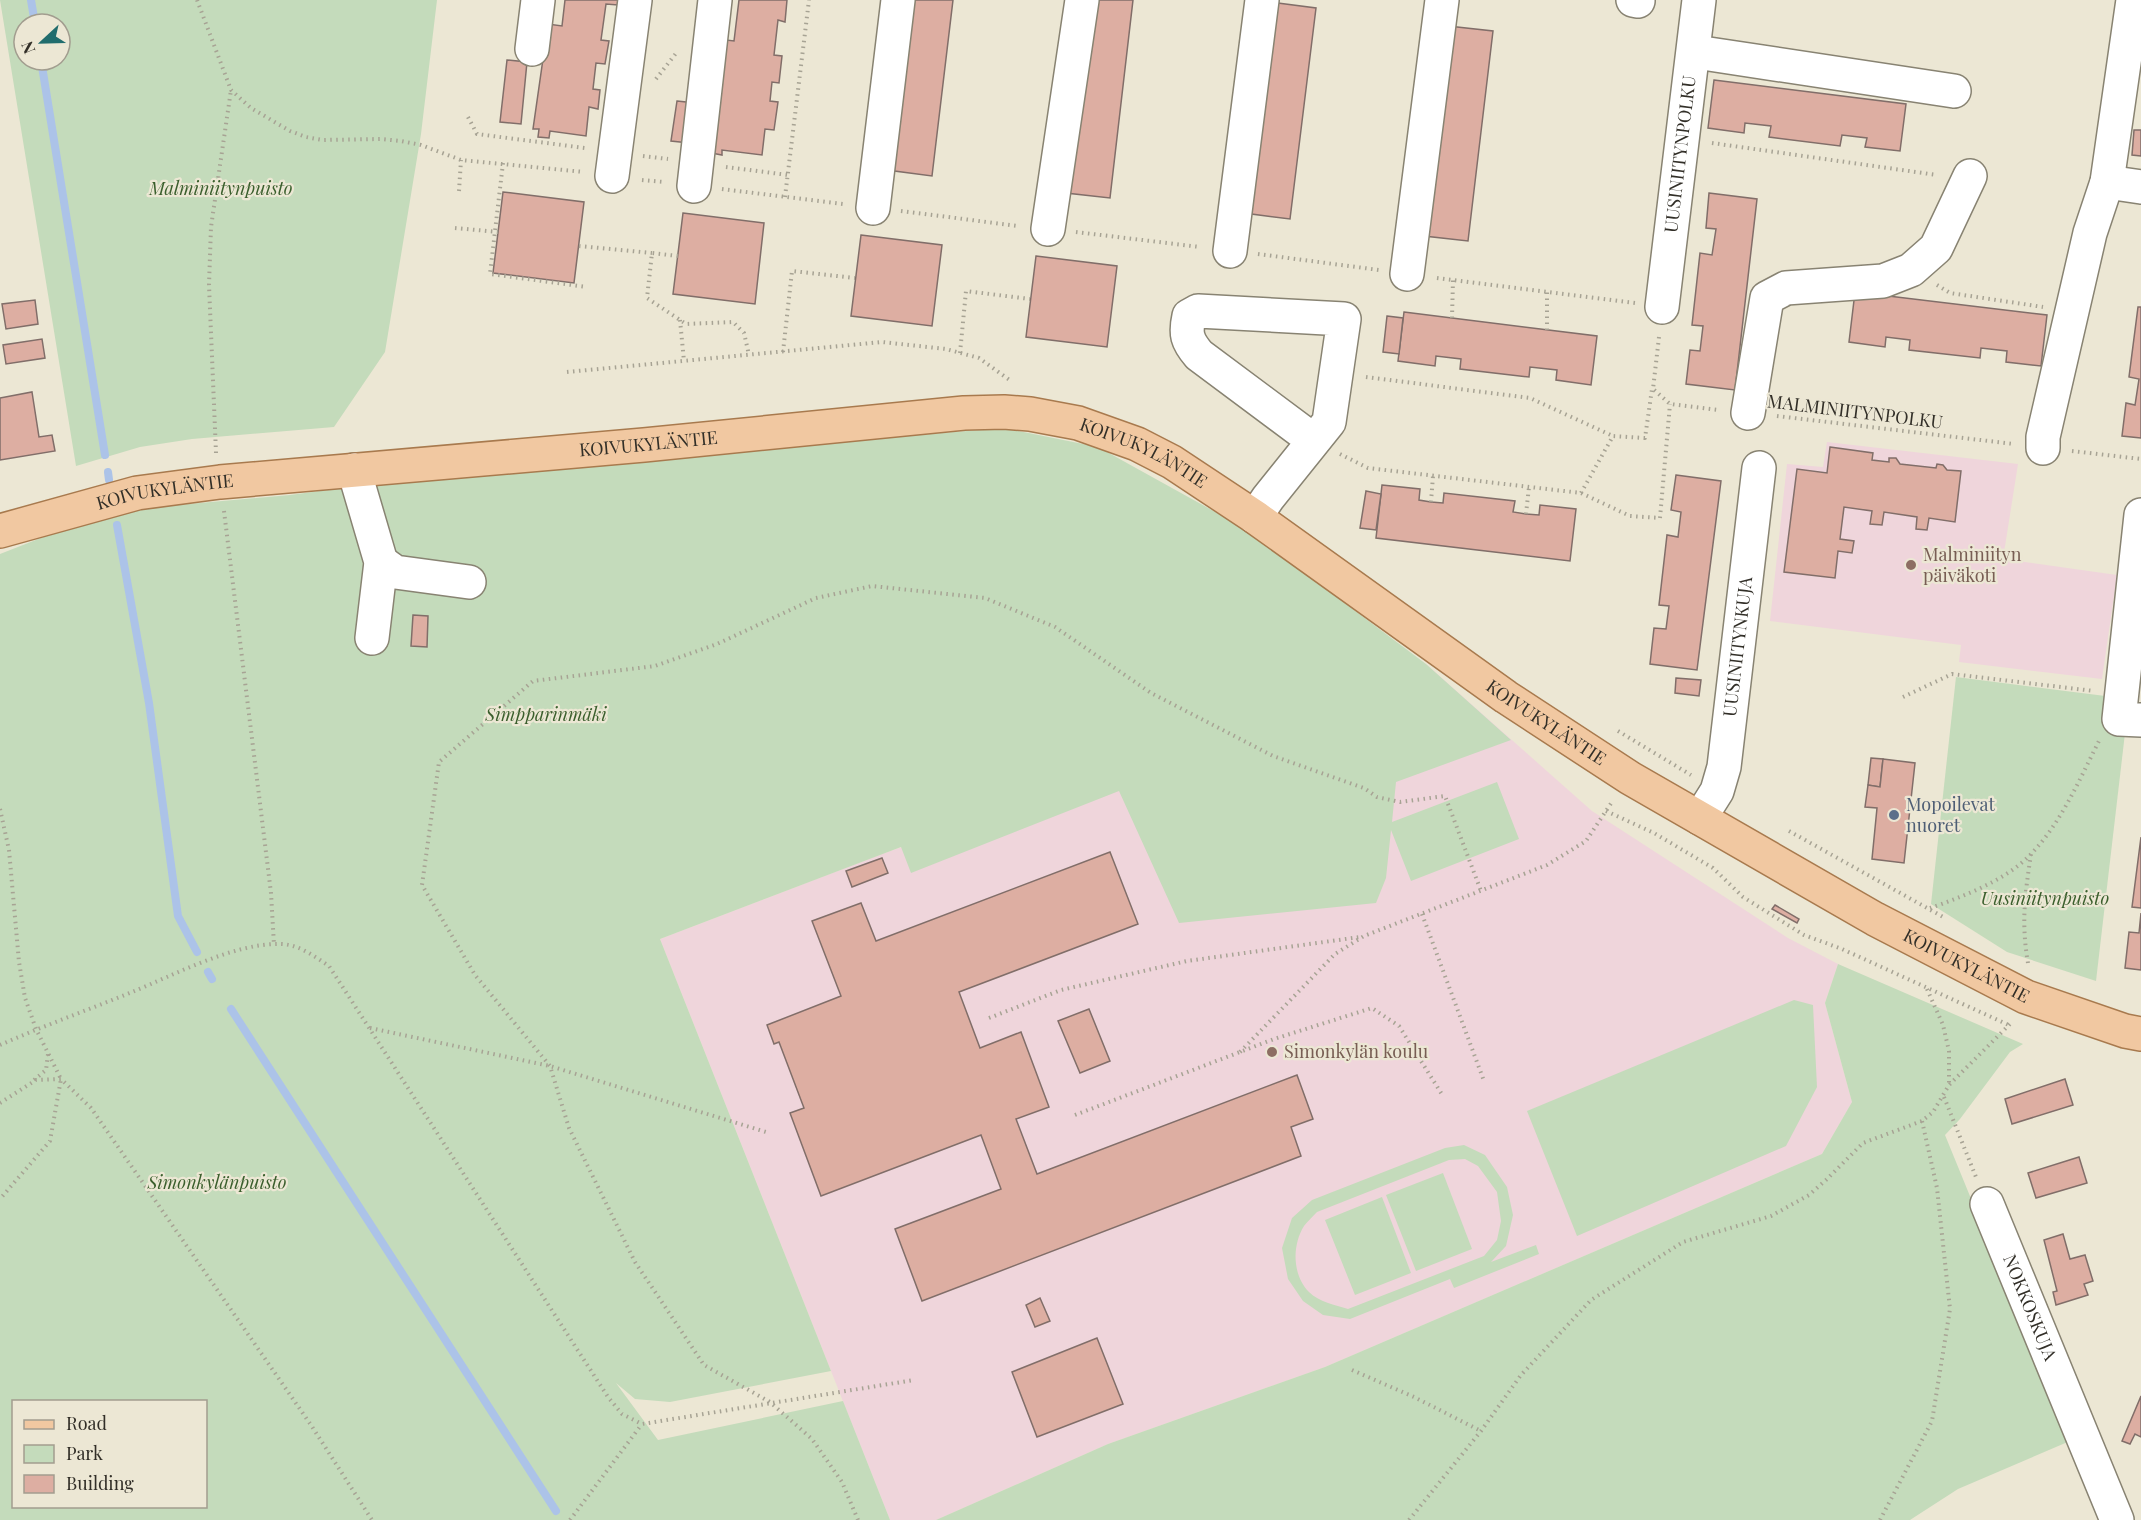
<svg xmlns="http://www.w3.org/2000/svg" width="2141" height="1520" font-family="'Playfair Display',serif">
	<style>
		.education { fill: #efd5db }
		.green { fill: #c4dbbb; fill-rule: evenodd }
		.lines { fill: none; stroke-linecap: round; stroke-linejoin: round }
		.stream { stroke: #acc3e8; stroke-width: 8 }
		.building { fill: #ddaea2; stroke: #816e69; stroke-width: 1.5 }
		.minor-casing { stroke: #888372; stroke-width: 36 }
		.major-casing { stroke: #a87a4e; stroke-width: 36 }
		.path { stroke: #a7a394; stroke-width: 4; stroke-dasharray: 1.5 4.5; stroke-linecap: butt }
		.minor { stroke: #fff; stroke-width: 33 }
		.major { stroke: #f1c8a1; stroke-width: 33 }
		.education-dot { fill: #8d6e63; stroke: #ece7d4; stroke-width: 2 }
		.service-dot { fill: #5c6f8a; stroke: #ece7d4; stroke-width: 2 }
		.labels { text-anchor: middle; stroke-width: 4.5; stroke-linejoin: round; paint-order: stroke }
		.street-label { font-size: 18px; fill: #322f28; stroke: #ece7d4 }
		.park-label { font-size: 18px; font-style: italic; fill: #3b5f2d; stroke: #ece7d4 }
		.education-label { font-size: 18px; fill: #785e54; stroke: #ece7d4; text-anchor: start }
		.service-label { font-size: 18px; fill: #4e5e75; stroke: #ece7d4; text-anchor: start }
	</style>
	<rect width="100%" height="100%" fill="#ece7d4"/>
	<g class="education">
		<path d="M1827,442L2018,464L2003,559L2117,575L2102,679L1959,662L1961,645L1770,621L1787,464L1823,467Z"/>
		<path d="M1426,664L1592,811L1788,938L1838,964L1825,1003L1852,1102L1822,1154L1325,1367L1108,1444L936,1520H890L660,939L882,854Z"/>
	</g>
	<g class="green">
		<path d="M0,0H437L421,134L385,352L334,427L192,439L140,447L76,466ZM24,24H60V60H24Z"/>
		<path d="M1004,428L1098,447L1246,529L1426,664L1511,740L1396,782L1392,822L1497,782L1519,839L1411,881L1391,830L1386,878L1376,903L1179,923L1119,791L911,873L901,847L660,939L831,1371L670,1402L635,1399L616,1383L658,1440L843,1401L890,1520H0V554L110,511L290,495L401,480L545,465ZM14,1402H206V1506H14Z"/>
		<path d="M1956,677L2129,699L2096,981L2007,952L1931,904Z"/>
		<path d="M1838,964L2023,1044L2010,1052L1960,1119L1945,1135L2070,1441L1958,1489L1910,1520H936L1108,1444L1325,1367L1822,1154L1852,1102L1825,1003Z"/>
		<path d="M1794,1000L1813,1005L1817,1087L1786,1146L1577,1236L1527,1111Z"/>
		<path d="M1464,1145L1485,1155L1507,1187L1513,1215L1506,1246L1491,1262L1536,1245L1539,1254L1454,1288L1450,1279L1350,1319L1323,1315L1303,1301L1288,1279L1282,1248L1292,1218L1312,1200L1445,1148ZM1465,1159L1478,1166L1497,1192L1501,1221L1497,1240L1484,1256L1348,1309C1335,1305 1319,1302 1309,1292C1292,1275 1292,1245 1304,1226C1308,1221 1313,1216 1317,1212L1449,1160Z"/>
		<path d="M1443,1173L1472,1249L1416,1271L1386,1195Z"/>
		<path d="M1382,1197L1411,1273L1355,1295L1325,1220Z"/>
	</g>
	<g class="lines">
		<g class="stream">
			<path d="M31,0L35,24"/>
			<path d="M41,60L105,455"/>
			<path d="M108,472L109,480"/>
			<path d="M117,525L149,703L178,916L197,952"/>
			<path d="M208,972L212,979"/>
			<path d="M231,1009L556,1511"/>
		</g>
	</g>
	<g class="building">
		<path d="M565,0H619L618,5L606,4L601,40L609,41L605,64L596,63L593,89L600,90L598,109L589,107L586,136L550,131L549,138L538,137L539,129H533L548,24L562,26Z"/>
		<path d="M739,0H787L785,22L778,20L774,55L782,56L779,83L772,82L770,101L778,102L774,130L765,129L762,155L722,150V155L711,153L718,39L734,41Z"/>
		<path d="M908,0H953L932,176L887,170Z"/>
		<path d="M1088,0H1133L1110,198L1066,193Z"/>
		<path d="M1270,2L1316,8L1290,219L1244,213Z"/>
		<path d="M1448,26L1493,31L1468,241L1424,236Z"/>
		<path d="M507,60L527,62L521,124L500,122Z"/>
		<path d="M1714,80L1906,104L1900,151L1865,147L1867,138L1842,135L1840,146L1769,137L1771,126L1745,123L1744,133L1708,128Z"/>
		<path d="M677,101L695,103L689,143L671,141Z"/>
		<path d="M2134,130H2141V156L2132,155Z"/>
		<path d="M503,192L584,202L574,283L493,273Z"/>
		<path d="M1709,193L1757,199L1735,390L1686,384L1690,350L1700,351L1703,326L1692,325L1700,253L1712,255L1716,229L1706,228Z"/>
		<path d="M683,213L764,223L755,304L673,294Z"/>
		<path d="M861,235L942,245L932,326L851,316Z"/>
		<path d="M1036,256L1117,266L1107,347L1026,337Z"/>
		<path d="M1855,292L2047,315L2041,366L2006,362L2007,351L1981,348L1980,358L1909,350L1910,340L1886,337L1885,347L1849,342Z"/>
		<path d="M35,300L38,324L6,329L2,304Z"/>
		<path d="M2138,307H2141V438L2122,436L2126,403L2135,405L2139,379L2129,377Z"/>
		<path d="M1404,312L1597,336L1591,385L1556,380L1557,370L1530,367L1529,377L1460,369L1461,359L1436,356L1435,366L1398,361Z"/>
		<path d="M1387,316L1403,318L1399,354L1383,352Z"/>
		<path d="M42,339L45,358L6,364L3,345Z"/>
		<path d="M32,392L39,437L52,435L55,451L0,460V398Z"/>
		<path d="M1830,447L1873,453L1872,460L1889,462V458H1896L1900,464L1936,468L1937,464L1943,465L1947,470L1961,471L1955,522L1929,518L1927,530L1916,529L1917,517L1884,512L1882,525L1870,524L1872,511L1844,507L1840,539L1854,541L1852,553L1838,551L1835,578L1784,572L1797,469L1827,473Z"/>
		<path d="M1676,475L1721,481L1697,670L1650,664L1654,628L1666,629L1669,606L1659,605L1667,535L1678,537L1681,512L1671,510Z"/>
		<path d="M1382,485L1420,489L1419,500L1431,502L1443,503L1444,493L1515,501L1513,512L1526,514L1539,515L1540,505L1576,509L1570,561L1376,538Z"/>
		<path d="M1366,491L1381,494L1376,530L1360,528Z"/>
		<path d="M413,615L428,616L427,647L411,646Z"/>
		<path d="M1676,678L1701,680L1699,696L1675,693Z"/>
		<path d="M1871,758L1883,759L1880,787L1868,785Z"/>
		<path d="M1883,759L1915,763L1904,863L1872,859L1877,808L1865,807L1868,785L1880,787Z"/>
		<path d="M2141,837V908L2132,907Z"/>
		<path d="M1110,852L1138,924L959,992L980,1048L1021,1032L1049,1107L1016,1119L1037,1174L1297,1075L1313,1119L1291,1127L1301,1156L922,1301L895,1229L1001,1189L981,1135L821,1196L790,1113L804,1108L779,1042L774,1044L767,1025L841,996L812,921L861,903L876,941Z"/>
		<path d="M882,858L888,873L852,887L846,871Z"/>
		<path d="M1775,905L1799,919L1797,923L1772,909Z"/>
		<path d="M2141,913V970L2125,968L2129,932L2139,933Z"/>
		<path d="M1089,1009L1110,1061L1080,1073L1058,1021Z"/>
		<path d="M2065,1079L2073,1105L2012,1124L2005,1099Z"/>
		<path d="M2079,1157L2087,1183L2036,1198L2028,1173Z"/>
		<path d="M2063,1234L2070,1259L2085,1255L2093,1281L2084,1284L2088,1295L2056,1305L2053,1292L2057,1291L2044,1240Z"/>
		<path d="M1040,1298L1050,1321L1035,1327L1026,1305Z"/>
		<path d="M1097,1338L1123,1404L1037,1437L1012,1372Z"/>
		<path d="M2141,1396V1437L2135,1434L2130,1444L2122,1441Z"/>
	</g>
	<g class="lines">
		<defs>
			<g id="minor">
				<path d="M1633,0L1638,1"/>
				<path d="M532,49L538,0"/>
				<path d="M1709,54L1954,91"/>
				<path d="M612,176L635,0"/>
				<path d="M2107,182L2141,187"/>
				<path d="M694,186L715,0"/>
				<path d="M873,208L898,0"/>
				<path d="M1048,229L1082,0"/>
				<path d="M1230,251L1262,0"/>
				<path d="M1407,274L1442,0"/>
				<path id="s1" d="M1662,307L1699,0"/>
				<path d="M1748,413L1767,298L1786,288L1883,281L1911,270L1936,248L1970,176"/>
				<path d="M2043,448V437L2090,233L2107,182L2133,0"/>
				<path d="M354,470L381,562L372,638"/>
				<path d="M2141,515L2119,719L2141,720"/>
				<path d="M1255,517L1268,498L1329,422L1344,319L1198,311L1189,316C1185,334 1187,341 1199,355L1313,440"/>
				<path d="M381,562L395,572L469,582"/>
				<path id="s2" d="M1700,818L1717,791L1724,767L1759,468"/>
				<path id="s3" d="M1987,1204L2117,1520"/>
			</g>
			<g id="major">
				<path id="s4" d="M0,531L137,493L220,482L644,445L964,413L1004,412L1030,414L1078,423L1137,444L1172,462L1255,517L1506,697L1630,778L1875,919L2026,997L2125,1031L2141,1034"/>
			</g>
		</defs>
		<use href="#minor" class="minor-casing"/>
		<use href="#major" class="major-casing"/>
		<g class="path">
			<path d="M197,0L231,90L251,108L290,131L306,137L322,140L381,139L401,141L421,145L461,160L584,172"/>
			<path d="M656,79L677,52"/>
			<path d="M468,117L477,134L585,148"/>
			<path d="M1712,143L1937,175"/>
			<path d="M643,156L668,159"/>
			<path d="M503,163L490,274L587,287"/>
			<path d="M726,167L788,175"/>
			<path d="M642,180L664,182"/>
			<path d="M722,189L843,204"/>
			<path d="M459,191L461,160"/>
			<path d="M785,197L809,0"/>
			<path d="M901,211L1018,226"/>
			<path d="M455,228L498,232"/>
			<path d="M1076,232L1200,247"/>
			<path d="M579,246L652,253"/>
			<path d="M1258,254L1379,270"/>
			<path d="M678,256L652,253L647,298L686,324L733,322L744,333L749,355"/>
			<path d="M1437,278L1635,303"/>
			<path d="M1937,285L1950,293L2043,307"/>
			<path d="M1452,318L1453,280"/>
			<path d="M680,320L684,361"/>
			<path d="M1547,330V292"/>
			<path d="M1659,337L1653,389L1670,404L1719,410"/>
			<path d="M783,352L792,271L855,278"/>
			<path d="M960,353L966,291L1030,299"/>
			<path d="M567,372L882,342L946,349L979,358L1011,381"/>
			<path d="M1366,377L1530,398L1613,436"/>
			<path d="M1777,416L2014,444"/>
			<path d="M2072,451L2141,459"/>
			<path d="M216,453L209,285L211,227L231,90"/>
			<path d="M1340,454L1368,468L1581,493L1630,516L1660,518L1670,404"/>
			<path d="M1581,493L1613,436L1645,438L1652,389"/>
			<path d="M1431,502L1433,476"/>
			<path d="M224,511L271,893L274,945"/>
			<path d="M1526,514L1529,487"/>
			<path d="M1903,697L1952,674L2094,691"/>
			<path d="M1618,731L1691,775"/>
			<path d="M0,809L9,850L19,962L25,998L36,1029L61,1079L50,1141L0,1199"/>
			<path d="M1606,811L1654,833L1713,868L1743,897L1804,935L1842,949L2011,1026"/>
			<path d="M1789,831L1945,918"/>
			<path d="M1930,908C1962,897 2007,880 2031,854C2062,822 2080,778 2100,739"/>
			<path d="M1422,914L1484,1081"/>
			<path d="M2028,963C2021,923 2025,894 2031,854"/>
			<path d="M1927,989L1943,1025L1949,1051V1085"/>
			<path d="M989,1018L1061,990L1187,961L1360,937"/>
			<path d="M370,1028L550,1066L766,1132"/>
			<path d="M0,1045C43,1026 88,1010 132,992C174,975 234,943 280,944C298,944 314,956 329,966L608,1397L622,1414L642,1424L914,1380"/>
			<path d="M1240,1052L1335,954L1364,936L1547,865L1586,841L1612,802"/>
			<path d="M34,1080L46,1070L48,1054"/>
			<path d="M1944,1097L1976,1177"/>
			<path d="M0,1103L36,1080L61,1079L91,1108L311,1425L372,1520"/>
			<path d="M1075,1115L1274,1039L1372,1008L1399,1026L1443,1096"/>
			<path d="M1352,1370L1414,1397L1481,1431"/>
			<path d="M570,1520L642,1424"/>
			<path d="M858,1520L842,1482L812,1439L770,1402L704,1365L635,1262L569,1128L550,1066L475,975L422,885L439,762L533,681L655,666L717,644L816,598L872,586L985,598L1055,627L1151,693L1273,756L1364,788L1377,797L1400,802L1445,796L1481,891"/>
			<path d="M1409,1520L1481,1431L1521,1375L1591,1300L1683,1242L1771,1216L1809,1195L1826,1180L1863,1143L1922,1121L1933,1112L1949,1085L2012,1022"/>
			<path d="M1880,1520L1932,1421L1950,1309L1937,1188L1922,1121"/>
		</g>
		<use href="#minor" class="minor"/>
		<use href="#major" class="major"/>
	</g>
	<g class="education-dot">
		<circle cx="1911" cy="565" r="6"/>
		<circle cx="1272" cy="1052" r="6"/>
	</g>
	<circle class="service-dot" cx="1894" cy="815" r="6"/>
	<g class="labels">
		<g class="street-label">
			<text dy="6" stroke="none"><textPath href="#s1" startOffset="154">UUSINIITYNPOLKU</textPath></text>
			<text transform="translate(1855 412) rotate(7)" y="6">MALMINIITYNPOLKU</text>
			<text dy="6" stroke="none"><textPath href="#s4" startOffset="656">KOIVUKYLÄNTIE</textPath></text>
			<text dy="6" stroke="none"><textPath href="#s4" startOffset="1160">KOIVUKYLÄNTIE</textPath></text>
			<text dy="6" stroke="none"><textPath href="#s4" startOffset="170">KOIVUKYLÄNTIE</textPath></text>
			<text dy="6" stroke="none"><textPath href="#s2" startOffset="178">UUSINIITYNKUJA</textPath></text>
			<text dy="6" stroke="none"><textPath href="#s4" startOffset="1646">KOIVUKYLÄNTIE</textPath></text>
			<text dy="6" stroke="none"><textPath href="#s4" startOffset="2132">KOIVUKYLÄNTIE</textPath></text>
			<text dy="6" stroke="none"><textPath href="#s3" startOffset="112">NOKKOSKUJA</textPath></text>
		</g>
		<g class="park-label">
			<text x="221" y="195">Malminiitynpuisto</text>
			<text x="546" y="721">Simpparinmäki</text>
			<text x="2045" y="905">Uusiniitynpuisto</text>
			<text x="217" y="1189">Simonkylänpuisto</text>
		</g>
		<g class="education-label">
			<text x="1923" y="561">Malminiityn<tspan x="1923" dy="21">päiväkoti</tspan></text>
			<text x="1284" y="1058">Simonkylän koulu</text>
		</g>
		<g class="service-label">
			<text x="1906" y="811">Mopoilevat<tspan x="1906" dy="21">nuoret</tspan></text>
		</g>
	</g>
	<rect x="12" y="1400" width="195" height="108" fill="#ece7d4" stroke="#a29d8f" stroke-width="1.5"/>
	<rect x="24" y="1420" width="30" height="9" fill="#f1c8a1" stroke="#a29d8f" stroke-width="1.5"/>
	<text x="66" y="1430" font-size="18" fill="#322f28">Road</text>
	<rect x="24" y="1445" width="30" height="18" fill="#c4dbbb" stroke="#a29d8f" stroke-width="1.5"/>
	<text x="66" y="1460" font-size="18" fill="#322f28">Park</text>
	<rect x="24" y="1475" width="30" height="18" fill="#ddaea2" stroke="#a29d8f" stroke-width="1.5"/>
	<text x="66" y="1490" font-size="18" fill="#322f28">Building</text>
	<g transform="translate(42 42) rotate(248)"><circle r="28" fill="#ece7d4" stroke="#a29d8f" stroke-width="1.5"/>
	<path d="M0-4.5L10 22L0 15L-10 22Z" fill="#216d6d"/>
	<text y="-9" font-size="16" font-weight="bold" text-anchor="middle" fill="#322f28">N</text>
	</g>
</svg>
